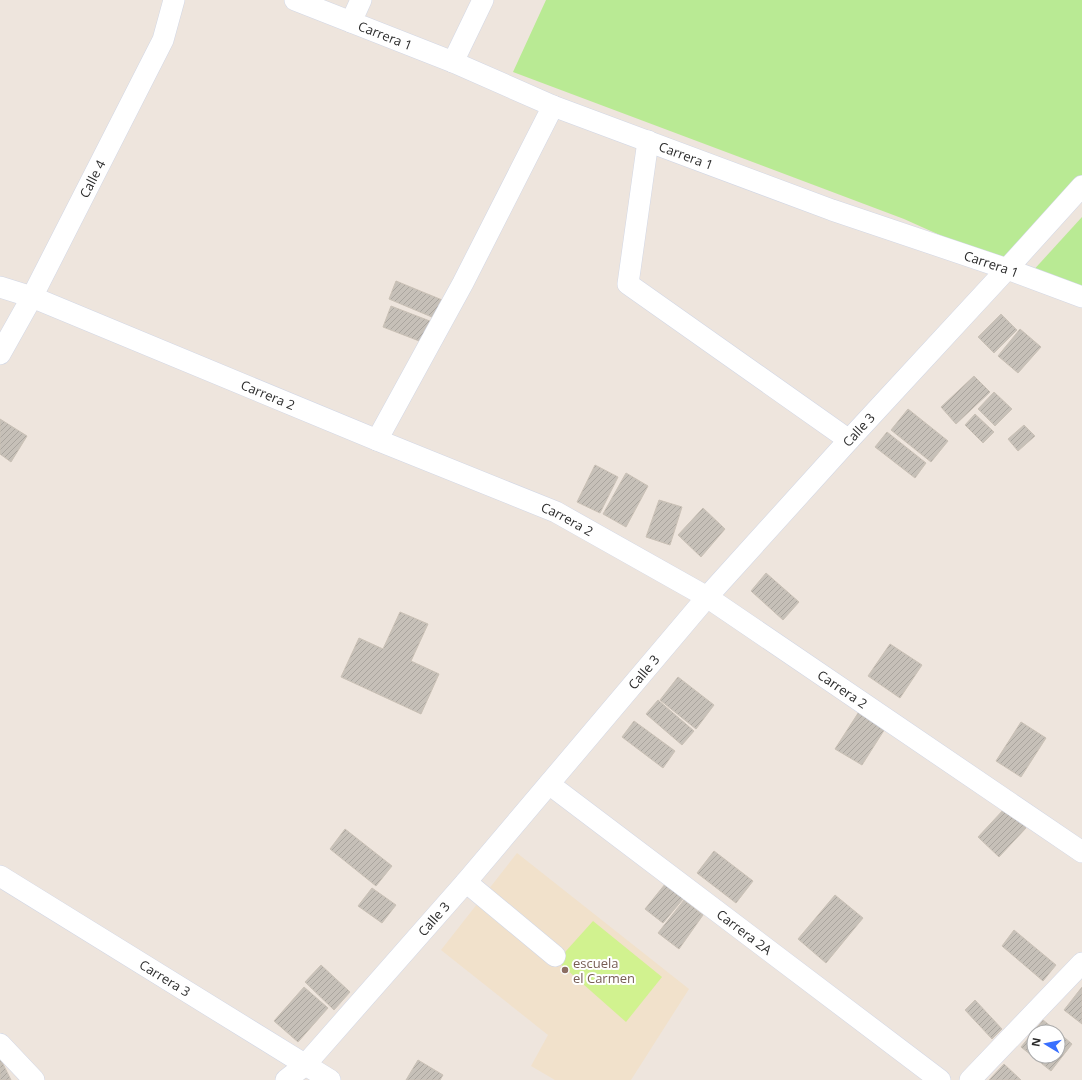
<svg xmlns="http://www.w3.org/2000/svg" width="1082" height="1080" font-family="'Open Sans',sans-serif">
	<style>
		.education { fill: #f1e1cb }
		.grass { fill: #b9ea94 }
		.pitch { fill: #d1f28f }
		.building { fill: url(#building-hatch); stroke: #cac1b6 }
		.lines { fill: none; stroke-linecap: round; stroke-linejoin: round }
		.street-casing { stroke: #d2d7e5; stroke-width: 22 }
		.street { stroke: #fff; stroke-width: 21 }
		.education-dot { fill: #8d6e63; stroke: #fff; stroke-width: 1.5 }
		.labels { text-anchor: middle; stroke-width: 4; stroke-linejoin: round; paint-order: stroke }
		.street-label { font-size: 13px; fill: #2c2c2c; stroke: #fff }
		.education-label { font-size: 13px; fill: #785e54; stroke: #fff; text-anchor: start }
	</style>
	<defs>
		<pattern id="building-hatch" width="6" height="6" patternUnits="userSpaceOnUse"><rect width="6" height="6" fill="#c6c0b8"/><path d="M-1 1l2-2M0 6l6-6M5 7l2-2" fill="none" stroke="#aaa59e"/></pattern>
	</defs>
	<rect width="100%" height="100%" fill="#eee5dd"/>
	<path class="education" d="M517,853L689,989L631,1080H555L531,1066L548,1035L441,950Z"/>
	<g class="grass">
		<path d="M546,0H1082V186L1009,266L904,219L513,72Z"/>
		<path d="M1082,217V295L1030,274Z"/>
	</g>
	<path class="pitch" d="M593,921L662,977L626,1022L557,961Z"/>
	<g class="building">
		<path d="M396,281L447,302L439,320L389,299Z"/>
		<path d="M391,306L435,323L427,344L383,327Z"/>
		<path d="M1001,314L1017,330L994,353L978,337Z"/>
		<path d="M1020,329L1041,347L1018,373L998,356Z"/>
		<path d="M974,376L990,392L956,424L941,407Z"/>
		<path d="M994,392L1012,409L995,426L978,409Z"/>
		<path d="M908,409L948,441L931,462L891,430Z"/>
		<path d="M975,414L994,432L983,443L965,425Z"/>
		<path d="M0,419L27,436L11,462L0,454Z"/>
		<path d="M1024,425L1035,436L1018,451L1008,439Z"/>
		<path d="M887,432L926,463L915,478L875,447Z"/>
		<path d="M595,465L618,477L600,513L577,502Z"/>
		<path d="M626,473L648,486L626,527L603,514Z"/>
		<path d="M659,500L682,507L670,545L646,537Z"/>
		<path d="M703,508L725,529L701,557L678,535Z"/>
		<path d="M766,573L799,602L783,620L751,591Z"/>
		<path d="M400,612L428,624L411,661L439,674L421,714L341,677L359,638L383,649Z"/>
		<path d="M890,644L922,665L900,698L868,676Z"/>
		<path d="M678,677L714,705L696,729L660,700Z"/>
		<path d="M658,700L694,731L682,745L646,714Z"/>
		<path d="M862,707L888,724L862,765L835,749Z"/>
		<path d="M634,721L675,751L663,768L622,737Z"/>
		<path d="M1021,722L1046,738L1021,777L996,761Z"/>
		<path d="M1005,808L1026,828L999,857L978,837Z"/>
		<path d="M345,829L392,866L376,886L330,849Z"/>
		<path d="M714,851L753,881L736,903L697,873Z"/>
		<path d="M670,878L688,893L663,923L645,909Z"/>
		<path d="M372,888L396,905L382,923L358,906Z"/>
		<path d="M835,895L863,918L826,963L798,939Z"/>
		<path d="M684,900L703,915L679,949L658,933Z"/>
		<path d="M1014,930L1056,965L1043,981L1002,946Z"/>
		<path d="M321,965L350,992L334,1010L305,982Z"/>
		<path d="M304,987L328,1008L298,1042L274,1021Z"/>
		<path d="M1082,987V1024L1064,1010Z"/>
		<path d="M975,1000L1002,1029L992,1039L965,1010Z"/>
		<path d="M1043,1020L1058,1032H1034V1056H1058V1032L1072,1044L1051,1071L1021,1047Z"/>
		<path d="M0,1058L11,1080H0Z"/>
		<path d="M418,1060L443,1075L440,1080H406Z"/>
		<path d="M1004,1064L1021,1080H989Z"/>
	</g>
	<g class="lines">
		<defs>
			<g id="street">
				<path id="s1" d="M295,0L453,62L553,106L832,210L1007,269L1082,297"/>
				<path d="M351,22L361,0"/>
				<path d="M453,62L483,0"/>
				<path d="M648,141L628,284L849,440"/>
				<path id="s2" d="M0,287L32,297L377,440L556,512L707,597L1082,852"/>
				<path id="s3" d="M0,354L32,297L163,40L174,0"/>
				<path d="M377,440L463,283L553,106"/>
				<path id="s4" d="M549,784L940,1080"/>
				<path id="s5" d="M0,876L330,1080"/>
				<path d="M466,882L555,956"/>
				<path d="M0,1044L34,1080"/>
				<path id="s6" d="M286,1080L305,1065L466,882L707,597L849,440L1007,269L1082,186"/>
				<path d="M970,1080L1082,963"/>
			</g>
		</defs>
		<use href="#street" class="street-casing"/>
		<use href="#street" class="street"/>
	</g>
	<circle class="education-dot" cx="565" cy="970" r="4"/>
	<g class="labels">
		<g class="street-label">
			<text dy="5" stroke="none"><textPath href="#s1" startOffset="97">Carrera 1</textPath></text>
			<text dy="5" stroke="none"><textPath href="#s1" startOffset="421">Carrera 1</textPath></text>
			<text dy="5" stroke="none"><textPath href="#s3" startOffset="198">Calle 4</textPath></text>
			<text dy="5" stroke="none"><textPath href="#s1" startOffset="745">Carrera 1</textPath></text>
			<text dy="5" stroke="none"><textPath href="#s2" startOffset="289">Carrera 2</textPath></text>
			<text dy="5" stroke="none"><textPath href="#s6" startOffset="867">Calle 3</textPath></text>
			<text dy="5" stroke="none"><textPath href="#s2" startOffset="613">Carrera 2</textPath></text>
			<text dy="5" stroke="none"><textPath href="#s6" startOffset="543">Calle 3</textPath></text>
			<text dy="5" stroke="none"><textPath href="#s2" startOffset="937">Carrera 2</textPath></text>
			<text dy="5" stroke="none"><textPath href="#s6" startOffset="219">Calle 3</textPath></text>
			<text dy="5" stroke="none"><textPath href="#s4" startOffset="245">Carrera 2A</textPath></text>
			<text dy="5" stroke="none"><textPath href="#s5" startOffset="194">Carrera 3</textPath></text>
		</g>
		<g class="education-label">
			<text x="573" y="968">escuela<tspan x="573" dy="15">el Carmen</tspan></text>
		</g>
	</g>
	<g transform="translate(1046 1044) rotate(280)"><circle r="19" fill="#ffffff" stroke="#ababab"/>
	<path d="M0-3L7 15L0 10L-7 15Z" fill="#3970ff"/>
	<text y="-6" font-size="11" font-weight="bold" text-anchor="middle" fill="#2c2c2c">N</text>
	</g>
</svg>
